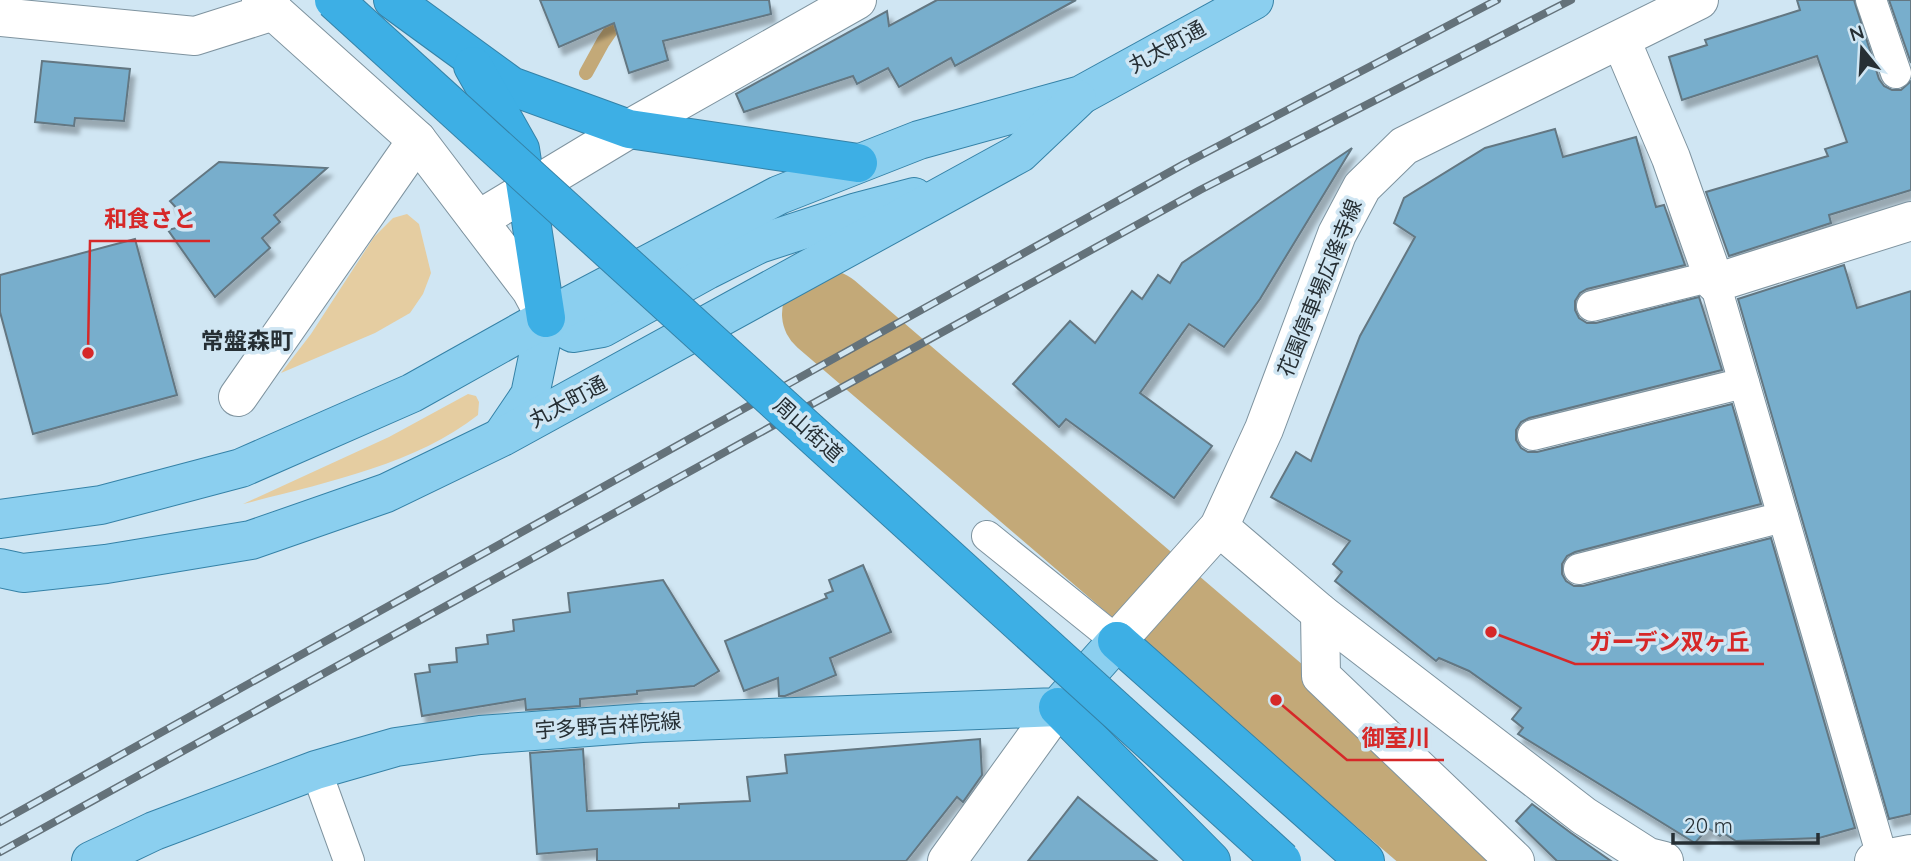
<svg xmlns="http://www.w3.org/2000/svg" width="1911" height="861" font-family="Quicksand,'Noto Sans JP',sans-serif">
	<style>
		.green { fill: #e5cda1 }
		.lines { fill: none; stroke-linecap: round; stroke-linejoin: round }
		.stream { stroke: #c3a978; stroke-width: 14 }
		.river { stroke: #c3a978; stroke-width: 88 }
		.building { fill: #78aecc; stroke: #637782; stroke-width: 2; filter: url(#shadow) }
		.lane-casing { stroke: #7e939f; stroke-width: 32 }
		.street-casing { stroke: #7e939f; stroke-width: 40 }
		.secondary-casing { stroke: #7e939f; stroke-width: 40 }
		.primary-casing { stroke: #3582a7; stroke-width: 40 }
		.highway-casing { stroke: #3582a7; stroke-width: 40 }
		.lane { stroke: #fff; stroke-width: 30 }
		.street { stroke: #fff; stroke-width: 38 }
		.secondary { stroke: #fff; stroke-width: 38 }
		.primary { stroke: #8bcfef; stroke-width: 38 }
		.highway { stroke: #3dafe5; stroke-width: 38 }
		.rail-casing { stroke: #64727a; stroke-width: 8 }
		.rail { stroke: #d0e6f3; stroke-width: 5; stroke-dasharray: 16; stroke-linecap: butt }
		.highway-bridge-casing { stroke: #3582a7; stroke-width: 40; stroke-linecap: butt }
		.highway-bridge { stroke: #3dafe5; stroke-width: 38 }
		.labels { text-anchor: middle; stroke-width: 7; stroke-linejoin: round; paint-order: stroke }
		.street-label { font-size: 21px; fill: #262f34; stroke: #d0e6f3 }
		.neighbourhood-label { font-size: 23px; font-weight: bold; fill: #262f34; stroke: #d0e6f3 }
		.leader { fill: none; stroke: #d62828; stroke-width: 2.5 }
		.callout-dot { fill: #d62828; stroke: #d0e6f3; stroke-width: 2.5 }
		.callout-label { font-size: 23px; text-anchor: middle; font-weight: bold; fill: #d62828; stroke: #d0e6f3; stroke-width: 7; stroke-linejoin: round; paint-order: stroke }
	</style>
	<defs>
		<filter id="shadow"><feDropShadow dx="4.5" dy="8" stdDeviation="2" flood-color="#0004"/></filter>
	</defs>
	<rect width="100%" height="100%" fill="#d0e6f3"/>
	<g class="green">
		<path d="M407,214L419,224L431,273L423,294L410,313L375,333L281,373L311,334L374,237L393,218Z"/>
		<path d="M468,394L476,396L479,402L478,415C415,465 320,484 243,504L389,437Z"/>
	</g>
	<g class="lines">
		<path class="stream" d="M586,73L603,42L632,0"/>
		<path class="river" d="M826,314L1464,861"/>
	</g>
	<g class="building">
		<path d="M540,0H769L771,14L663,41L668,60L629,73L614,23L559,47Z"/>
		<path d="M937,0H1076L955,66L951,58L899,87L888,68L857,84L853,76L744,112L736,94L887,11L889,26Z"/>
		<path d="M1797,0H1854L1879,79L1884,86L1892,90H1901L1911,81V190L1829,215L1831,223L1729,256L1706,192L1828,156L1825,149L1847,142L1817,56L1682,100L1669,57L1707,45L1705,40L1800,10Z"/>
		<path d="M1889,0H1911V63Z"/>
		<path d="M42,61L130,69L124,121L75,118L74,126L35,122Z"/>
		<path d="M1555,129L1563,157L1636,137L1656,207L1664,205L1685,265L1587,289L1580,293L1575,301V310L1579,318L1587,323H1596L1699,297L1722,370L1529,418L1521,422L1516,430V440L1521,448L1528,452H1537L1732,404L1761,504L1575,552L1567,556L1562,564V574L1566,581L1574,586H1583L1771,538L1855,828L1819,838L1736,841L1723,833L1720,836L1708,828L1695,843L1518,734L1523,728L1512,719L1521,708L1469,671L1439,658L1436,661L1335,581L1342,572L1333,564L1350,541L1271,497L1296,452L1311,461L1360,336L1415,237L1394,223L1404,198L1485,148Z"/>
		<path d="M1352,148L1260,299L1224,347L1189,324L1140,393L1212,446L1174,498L1066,419L1059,427L1013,384L1070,321L1095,343L1132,291L1142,299L1158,275L1170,283L1182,263Z"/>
		<path d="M219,162L327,168L274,215L280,222L262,238L270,248L215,297L168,230L191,224L170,201Z"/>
		<path d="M135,239L177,395L33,434L0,312V275Z"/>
		<path d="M1844,265L1857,308L1911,291V814L1889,819L1738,299Z"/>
		<path d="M863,565L891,632L830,658L836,675L785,696H779L778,678L744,691L725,641L827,598L825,594L833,591L829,580Z"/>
		<path d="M663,580L719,671L694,686L637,691V694L580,699V706L526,710L525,699L422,716L415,674L430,672L429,665L457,662L456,648L488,644L487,635L514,631L513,620L570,612L568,593Z"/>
		<path d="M980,739L982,775L963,802L957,797L906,861H597V849L537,854L530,753L583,749L587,811L679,808V804L750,801L747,777L787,773L785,755Z"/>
		<path d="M1078,797L1157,861H1028Z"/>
		<path d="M1532,804L1571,833L1611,861H1557L1516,821Z"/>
	</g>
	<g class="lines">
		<defs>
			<g id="lane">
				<path d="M1871,0L1896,73"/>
				<path d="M1715,283L1883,860"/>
				<path d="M1592,306L1713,276"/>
				<path d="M1533,435L1744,383"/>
				<path d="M987,536L1117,641"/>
				<path d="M1579,569L1783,517"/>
				<path d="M316,770L349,861"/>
			</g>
			<g id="street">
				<path d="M261,0L417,140L531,290L546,318"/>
				<path d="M0,17L195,36L274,11"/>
				<path d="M1621,40L1671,158L1715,283L1911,221"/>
				<path d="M478,220L629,129L857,0"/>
				<path d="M238,397L417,140"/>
				<path d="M1219,527L1320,613L1584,816L1648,857L1664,861"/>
				<path d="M1320,613L1321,676L1515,861"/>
				<path d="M1874,861L1911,854"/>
			</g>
			<g id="secondary">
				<path d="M1117,641L1219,527L1264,429L1337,234L1362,187L1404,146L1699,0"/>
				<path d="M947,861L1058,707"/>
			</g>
			<g id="primary">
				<path d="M546,318L573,333L602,328L707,270L759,244L857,212L914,197"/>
				<path d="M503,435L530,395L546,318"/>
				<path d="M0,519L101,505L241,468L412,393L546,318L779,195L919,140L1081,95L1254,0"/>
				<path d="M0,568L23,573L106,564L251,540L386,493L502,437L1020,153L1077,99"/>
				<path d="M91,861L154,831L316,770L396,747L480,735L642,723L1058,707L1117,641"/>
			</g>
			<g id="highway">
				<path d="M393,0L511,86L629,129L858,163"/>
				<path d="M473,66L520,149L546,318"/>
				<path d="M1117,641L1365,861"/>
				<path d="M1058,707L1211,861"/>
			</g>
		</defs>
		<use href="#lane" class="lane-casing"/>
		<use href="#street" class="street-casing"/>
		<use href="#secondary" class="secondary-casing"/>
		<use href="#primary" class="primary-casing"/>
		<use href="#highway" class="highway-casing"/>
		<use href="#lane" class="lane"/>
		<use href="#street" class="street"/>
		<use href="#secondary" class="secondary"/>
		<use href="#primary" class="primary"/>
		<use href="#highway" class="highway"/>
		<defs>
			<g id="rail">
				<path d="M0,822L1184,164L1497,0"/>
				<path d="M0,852L1200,190L1571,0"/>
			</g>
		</defs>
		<use href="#rail" class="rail-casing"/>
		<use href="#rail" class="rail"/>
		<defs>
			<path id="highway-bridge" d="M334,0L1282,861"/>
		</defs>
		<use href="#highway-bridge" class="highway-bridge-casing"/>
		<use href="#highway-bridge" class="highway-bridge"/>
	</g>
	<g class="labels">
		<g class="street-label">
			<text transform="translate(1167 47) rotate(-29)" y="7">丸太町通</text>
			<text transform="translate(1320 288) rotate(-68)" y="7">花園停車場広隆寺線</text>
			<text transform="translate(568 402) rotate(-28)" y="7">丸太町通</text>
			<text transform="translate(808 430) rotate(42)" y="7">周山街道</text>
			<text transform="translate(608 726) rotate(-4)" y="7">宇多野吉祥院線</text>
		</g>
		<g class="neighbourhood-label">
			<text x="247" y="349">常盤森町</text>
		</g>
	</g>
	<path class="leader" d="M88 353L90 241H210M1491 632L1575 664H1764M1276 700L1347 760H1444"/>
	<g class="callout-dot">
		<circle cx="88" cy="353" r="7"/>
		<circle cx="1491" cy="632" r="7"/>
		<circle cx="1276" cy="700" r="7"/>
	</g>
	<g class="callout-label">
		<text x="150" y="227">和食さと</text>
		<text x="1669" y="650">ガーデン双ヶ丘</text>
		<text x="1396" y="746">御室川</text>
	</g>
	<g transform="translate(1862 49) rotate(342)" stroke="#d0e6f3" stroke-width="5" paint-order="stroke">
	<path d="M0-5L12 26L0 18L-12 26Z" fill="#262f34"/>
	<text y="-10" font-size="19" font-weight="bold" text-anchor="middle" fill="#262f34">N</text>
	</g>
	<path d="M1673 833v10h145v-10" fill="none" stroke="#262f34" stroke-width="3.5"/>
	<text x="1684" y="833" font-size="21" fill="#262f34" stroke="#d0e6f3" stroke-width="5" paint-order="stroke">20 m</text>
</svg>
